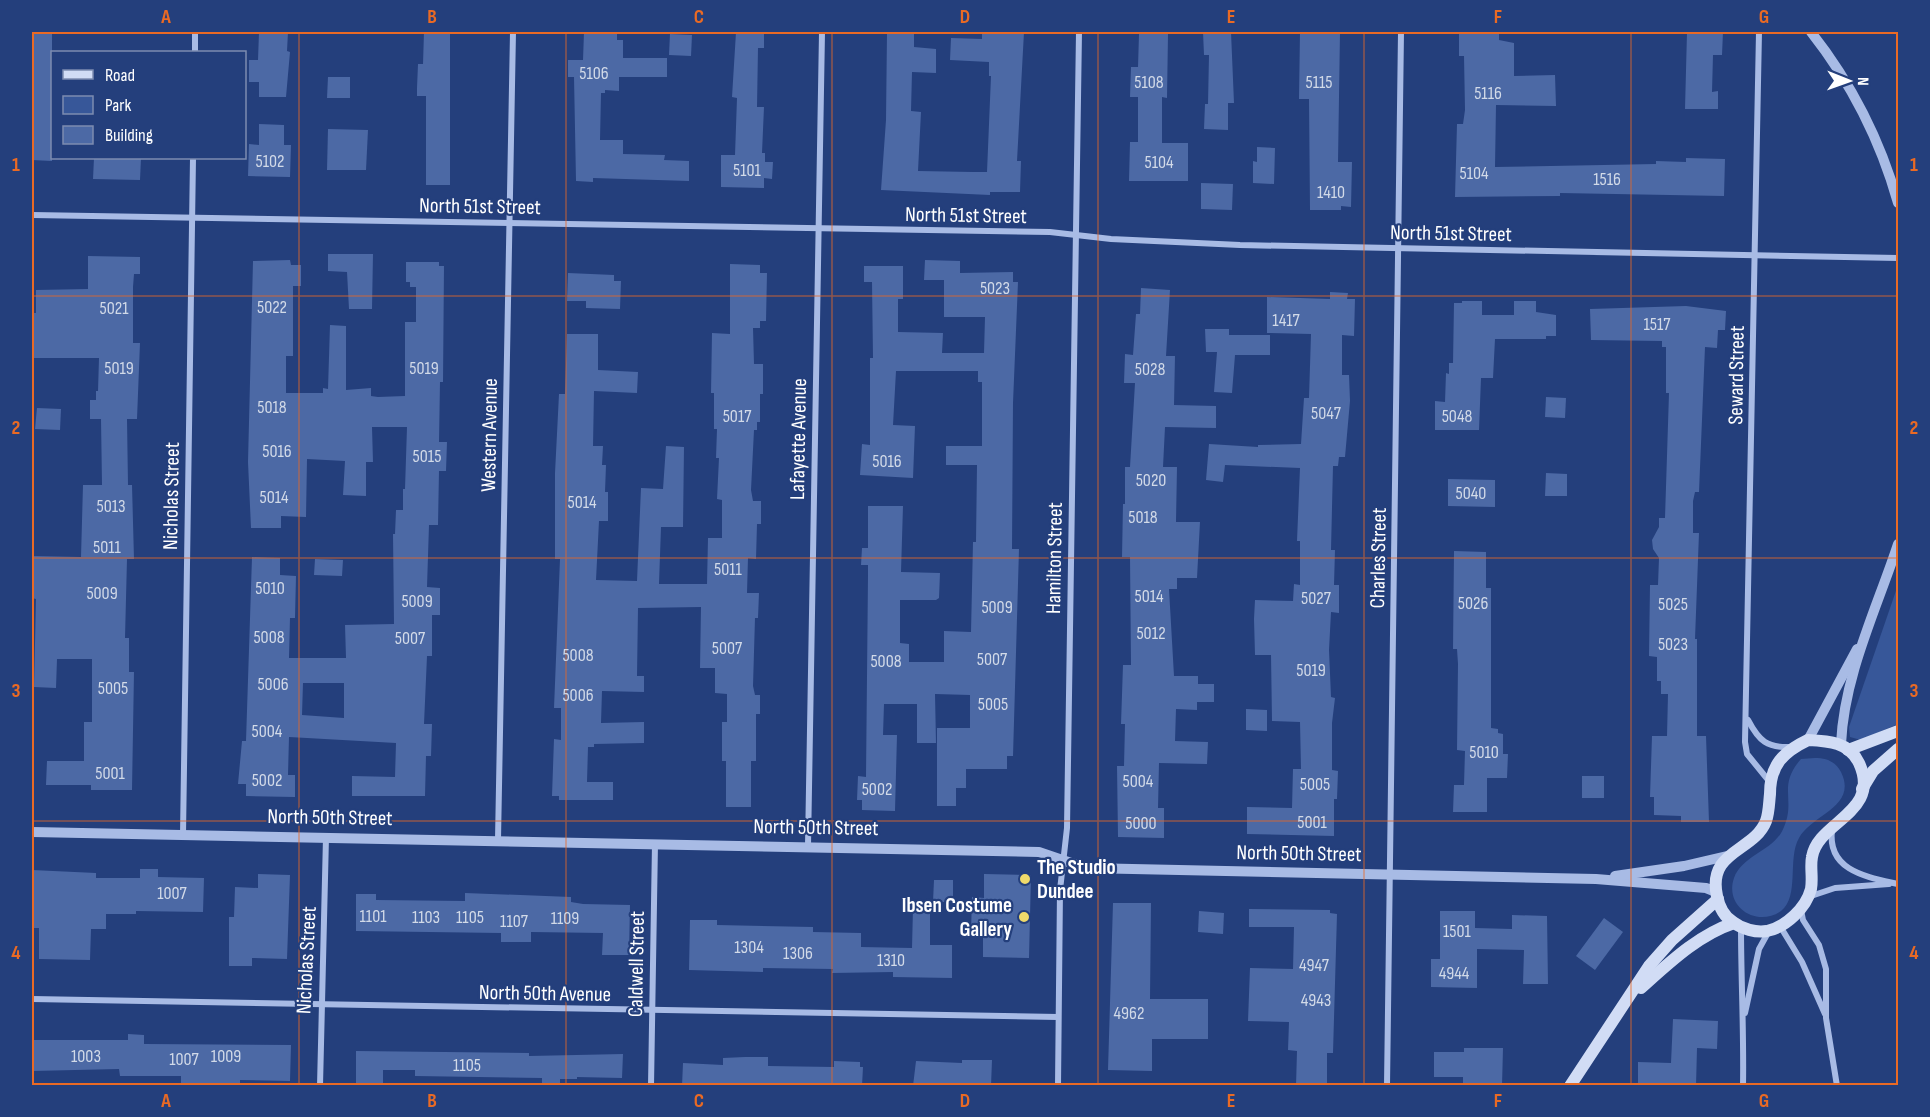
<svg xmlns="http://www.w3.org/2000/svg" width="1930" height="1117" font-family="'Sofia Sans Condensed',sans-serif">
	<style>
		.green { fill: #375799 }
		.building { fill: #4c69a5; fill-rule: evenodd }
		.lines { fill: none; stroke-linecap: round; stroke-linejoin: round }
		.minor { stroke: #a8bbe5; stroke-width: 6 }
		.tertiary { stroke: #a8bbe5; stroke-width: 10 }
		.secondary { stroke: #d1dcf5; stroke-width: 12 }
		.grid { fill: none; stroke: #ea6a24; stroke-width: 1.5; stroke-opacity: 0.55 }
		.poi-dot { fill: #efda6b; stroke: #243f7c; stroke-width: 2 }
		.labels { text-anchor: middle; stroke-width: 4.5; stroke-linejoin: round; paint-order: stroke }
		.number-label { font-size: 18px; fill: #d2dae8 }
		.street-label { font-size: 21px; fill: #fff; stroke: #243f7c }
		.poi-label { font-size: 21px; font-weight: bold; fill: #fff; stroke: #243f7c; text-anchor: start }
		.neatline { fill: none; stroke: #ea6a24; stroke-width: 2 }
		.grid-label { font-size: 20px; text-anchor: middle; font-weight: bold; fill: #ea6a24 }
	</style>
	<rect width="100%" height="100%" fill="#243f7c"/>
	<g class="green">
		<path d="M1898,585V724L1861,740L1850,737L1849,727Z"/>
		<path d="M1815,758C1826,758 1835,761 1841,772C1858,807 1812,814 1799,838C1787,859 1800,896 1781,911C1757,928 1724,907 1734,878C1743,854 1775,851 1784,827C1796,799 1777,786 1801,759Z"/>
	</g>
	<g class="building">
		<path d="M32,32H52V161L32,160Z"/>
		<path d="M259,32H288L287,51L290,52L286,97H259V82H249V60H258Z"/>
		<path d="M424,32H450V185H426V96H417V88L418,64H423Z"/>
		<path d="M584,32H617V40H623V58H667V77H619V91L605,90V93H601L600,140H623V154L665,155L664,160L689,161V181L593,178V182L576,181L574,77H568V60H583Z"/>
		<path d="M736,32H764V48H758L757,107H764L762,153H765V162H773L772,179L764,178V188L721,187V155H735L737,98L732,97Z"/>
		<path d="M887,32H914V47L936,49V73L912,72L911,111L921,112L918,171L973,172H987L991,76H989V62L950,60L951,38L982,39V32H1024L1017,161H1021L1020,192H990V195L881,190L886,120Z"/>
		<path d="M1203,32H1231L1234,103H1228V130L1204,129L1205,104H1208L1209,55H1204Z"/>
		<path d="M1300,32H1340L1338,162H1352L1351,207L1341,206V210H1310L1309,99H1299Z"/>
		<path d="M1459,32H1499V40L1514,43V76L1555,75L1556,106L1496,105L1495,167L1656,164V161L1686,162V158L1725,159L1724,196L1560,193V196L1455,197L1457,124H1463L1465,110L1464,56H1459Z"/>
		<path d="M1687,32H1723L1722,55H1713L1712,92L1718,91V109H1685Z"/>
		<path d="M670,34L692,35L691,56L669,55Z"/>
		<path d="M1139,34H1168L1167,98L1162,97V143H1188V181H1129L1130,142H1138V97H1130L1131,67H1138Z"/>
		<path d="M328,77H350V98H327Z"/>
		<path d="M259,124L284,125V145H291L290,177L248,176L249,144L259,145Z"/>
		<path d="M328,129L368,130L366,170H327Z"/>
		<path d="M1257,147L1275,148L1274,184L1253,183V161L1257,162Z"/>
		<path d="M94,158H141L140,180L93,179Z"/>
		<path d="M1201,183L1233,184L1232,210L1201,209Z"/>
		<path d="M328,254H373L372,309H349L347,272L328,271Z"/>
		<path d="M88,256L140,257V274H134L133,287V343H140L137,419H127L128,485H132L134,559H127L125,638H129V672H134L132,790H91V785H46L47,761H84V722H92V659H57L56,688L34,687L36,599L32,598V556L81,557L83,485H102L101,419H90V400H96V391H98L99,358H32V313H36V290L88,289Z"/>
		<path d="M290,260L291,265H301V286H293V356H286V393H323V388L328,389L330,325L346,326V390L371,388V396L378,397L405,396V322H416V287H410V282H406V262H439V266H444L443,382H440L439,442H447L446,471H439L438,525H429L427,587L440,588V615H432V656H427L424,724H432L431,756H426L425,796H352V776L395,777L396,743L289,737L288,775H295V797L246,796V784H238L242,741H246L252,557L280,558V575L296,576L295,618H290L289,658H346L345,625L394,624L393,534H395L396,510H403V489H405L407,427H372L373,462H366V496L343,495L345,461L307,459L306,517L281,516V528H251L248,462L253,261ZM303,683H344V718L302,715Z"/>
		<path d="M925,260L960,261V273L1013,272V282H1018L1013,403L1012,549H1019L1013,756H1007V769H966V788H956V806H937V728H970V695L935,694L936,743H917V704H884L883,735H897L895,811L862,810V800H857L858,776L866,777L868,575V565H861L862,548H868V506H903L901,572L940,573L939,598L936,600H900V643L909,644V662H944V631L971,632L973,542H976L977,465H946V446H982V382H978V371H896L893,425L915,426L913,478L860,475L862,444L870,445V358H873L872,282H864V266H903V299H898V332L943,333L942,353H984L985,317H944V280H924Z"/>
		<path d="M730,264L760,265V273H767L766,321H760V328H753L754,364H763V394H760V422H757V430H754L751,490L753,501H761V524H757L756,559L748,558L747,593H759L758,618H755L753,686L755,695H760V714H756V761H751V807H726V761H722V722H727V694L715,693V668H700L701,607L638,608L637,676H644V692L602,691L601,723L644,722V743L594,744V747H588L587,782H613V800H559V796H552L554,739L561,740V708H554L560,559H555V473L559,394H565L567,334H598V370L638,372L637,393L594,391L593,446H603L602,465H606L605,492H608V521H599L596,580L637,581L641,488L663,489L666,446L684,447L683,527H661L659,584H707L708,538H722V500L717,499L719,458H716L717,429H714V393H711L712,333L730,334Z"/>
		<path d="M568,273L614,275V281H621L620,309L586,308V301H567Z"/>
		<path d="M1141,288L1170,290L1166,356H1175L1174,405L1216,406V428L1165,427L1163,467H1177L1176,522H1200L1197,578H1177V589H1169L1174,676H1198V684H1214V702H1197V710L1176,709L1175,741L1208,742L1207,764L1159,763L1158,808H1164V838L1118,837L1117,766H1124L1125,724H1121L1123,665H1131L1130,557H1122L1123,504H1125V467H1130L1135,383H1124L1125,354L1133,355L1136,314H1140Z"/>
		<path d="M1330,292L1348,293L1347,299H1355L1354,336L1342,335V375H1349L1350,401L1345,457H1339L1338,466H1333L1331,550H1335L1334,585H1339V613L1331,612L1329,650L1331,697L1335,698L1332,723V770L1338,771L1337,799H1334V836L1247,834V807L1292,808L1293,769H1301L1300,722L1272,721L1271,655H1255L1254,619L1255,600L1293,601L1294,584L1300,585V541H1297L1300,468L1225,465L1223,482L1206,480L1209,444L1258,447V445L1301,444L1304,398H1309L1311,334L1267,333V297L1330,299Z"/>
		<path d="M1462,301H1482V315H1514V301H1536V312L1556,315V336H1546V339H1495L1493,378H1481L1479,430H1435V401L1445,402L1446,373L1449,374V363H1453L1454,303H1462Z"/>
		<path d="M1686,306L1726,311L1725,330H1718L1717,348L1705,347L1699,492H1695L1693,501V533H1699L1695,639H1697V736H1706L1709,822H1681V816L1654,815V797H1650L1652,736H1667L1668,694H1661V681H1657V657L1649,656L1650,585H1658L1659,558L1653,549L1652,540L1659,527V518H1665L1669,393H1666V347H1662V341L1591,340L1590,309Z"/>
		<path d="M1205,329H1229V335H1270V355H1235L1232,393L1214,392L1217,352H1206Z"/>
		<path d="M1546,397L1566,398L1565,418L1545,417Z"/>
		<path d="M37,408L61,409L60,430L35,429Z"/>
		<path d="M1546,473L1567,474V496H1545Z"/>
		<path d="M1448,479L1495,480V507L1448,506Z"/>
		<path d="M1454,551L1486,552V588H1491V728L1498,729V733L1503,734V754H1508L1507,778H1487V812H1453L1454,785H1464L1465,751L1457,750L1458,664L1457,649H1453Z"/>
		<path d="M315,559L343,560L342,576L314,575Z"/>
		<path d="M1246,709L1267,710V731L1246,730Z"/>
		<rect x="1582" y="776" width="22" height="22"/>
		<path d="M140,869H158V877L204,878L203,912L136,911V914H106V929H91L90,960L39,959V928H32V870L96,873V878H140Z"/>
		<path d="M258,874L290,875L287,959L252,958V966H229V917H234L235,887L258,888Z"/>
		<path d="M984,874L1031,875L1029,958L983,957V932H971L972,897L984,898Z"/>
		<path d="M934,880H953V902H933Z"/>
		<path d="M465,893L571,897V902L583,904L630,905L629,955H602L603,933L531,932V942H501V933L356,931V894H376V900L465,901Z"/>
		<path d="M1113,903H1151L1150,999H1208V1039H1152V1071L1108,1070Z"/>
		<path d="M913,908L930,909V945H952V978L893,977V972L832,973L833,969L763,968V972L689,970L690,920H717V925L813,927V932L861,933V947L912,948Z"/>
		<path d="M1249,909L1330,910V913L1337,914L1333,1053H1327V1086H1296L1297,1051L1288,1050L1289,1022L1248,1021L1250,968L1293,969L1294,927H1249Z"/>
		<path d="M1199,911L1224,913L1223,934L1198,932Z"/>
		<path d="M1440,911H1475V928L1512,929V915L1547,916L1548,984H1523L1524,950L1477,949V988L1431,987V959H1440Z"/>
		<path d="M1604,918L1623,932L1595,970L1576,956Z"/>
		<path d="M1673,1019L1718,1021L1717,1049L1697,1048L1696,1086H1638V1062L1671,1063Z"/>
		<path d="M128,1034L144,1035V1044L291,1045L290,1081L240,1080V1085L181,1086V1076H120L119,1069L32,1071V1040H128Z"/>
		<path d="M1464,1048H1503L1502,1086H1463V1077H1434V1052H1464Z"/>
		<path d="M356,1051L529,1053V1056L623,1054L622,1078L577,1077V1079H560V1086H542V1078L415,1076V1070H383V1086H356Z"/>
		<path d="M745,1057H768V1066L834,1067V1061L860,1062V1067H863L862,1086H682L683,1063L723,1065V1058Z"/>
		<path d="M962,1060H992L991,1086H913L916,1061L962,1063Z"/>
	</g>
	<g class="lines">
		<g class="minor">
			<path d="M1759,32L1745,742L1747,754L1769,781"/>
			<path d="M195,52V32"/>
			<path d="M32,215L1050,232L1111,239L1240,245L1898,258"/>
			<path d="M1748,720C1759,741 1767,748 1791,747"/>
			<path d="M1832,830C1827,871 1867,877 1898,884"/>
			<path d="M183,835L193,158"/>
			<path d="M498,840L513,32"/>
			<path d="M808,846L822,32"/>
			<path d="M1811,896L1835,888L1889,884"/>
			<path d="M1801,910L1803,920L1819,945L1826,969V1018L1837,1086"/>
			<path d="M1780,926L1802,962L1825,1014"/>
			<path d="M1741,927C1741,980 1744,1033 1743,1086"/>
			<path d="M32,999L1058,1017"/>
			<path d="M1745,1013L1759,949L1769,931"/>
			<path d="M320,1086L326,837"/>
			<path d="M651,1086L655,843"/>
			<path d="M1058,1086L1060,890L1067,828L1079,32"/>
			<path d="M1387,1086L1401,32"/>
		</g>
		<g class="tertiary">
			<path d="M1811,32C1852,84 1880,139 1898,203"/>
			<path d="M1808,740L1857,649"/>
			<path d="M1841,744C1844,675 1877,608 1898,544"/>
			<path d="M32,832L1039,852L1086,868L1596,879L1706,888L1716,892"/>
			<path d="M1615,876L1684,866L1727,856"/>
		</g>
		<g class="secondary">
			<path d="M1808,740C1829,741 1849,742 1859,763C1882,813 1818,821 1812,857C1810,867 1813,878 1811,889C1806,908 1786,927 1767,931C1756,933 1742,929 1733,922C1723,916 1719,906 1717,896C1707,850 1754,852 1766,821C1769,813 1769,803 1770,794C1770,765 1783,752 1808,740Z"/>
			<path d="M1848,750L1898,731"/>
			<path d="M1862,789L1873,771L1898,749"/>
			<path d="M1641,988C1669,963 1698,935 1734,923"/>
			<path d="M1570,1086L1649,966L1672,940L1718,899"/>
		</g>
	</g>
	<path class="grid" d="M299,32V1086M566,32V1086M832,32V1086M1098,32V1086M1364,32V1086M1631,32V1086M32,296H1898M32,558H1898M32,821H1898"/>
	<g class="poi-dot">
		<circle cx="1025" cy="879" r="6"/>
		<circle cx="1024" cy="917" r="6"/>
	</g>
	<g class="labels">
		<g class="number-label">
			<text x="594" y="79">5106</text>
			<text x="1149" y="88">5108</text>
			<text x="1319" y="88">5115</text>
			<text x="1488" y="99">5116</text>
			<text x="270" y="167">5102</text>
			<text x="1159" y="168">5104</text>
			<text x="747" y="176">5101</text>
			<text x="1474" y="179">5104</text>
			<text x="1607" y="185">1516</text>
			<text x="1331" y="198">1410</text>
			<text x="995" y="294">5023</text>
			<text x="272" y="313">5022</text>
			<text x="114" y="314">5021</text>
			<text x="1286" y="326">1417</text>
			<text x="1657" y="330">1517</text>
			<text x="119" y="374">5019</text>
			<text x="424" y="374">5019</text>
			<text x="1150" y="375">5028</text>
			<text x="272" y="413">5018</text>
			<text x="1326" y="419">5047</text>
			<text x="737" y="422">5017</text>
			<text x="1457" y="422">5048</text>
			<text x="277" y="457">5016</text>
			<text x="427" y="462">5015</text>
			<text x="887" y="467">5016</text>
			<text x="1151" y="486">5020</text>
			<text x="1471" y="499">5040</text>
			<text x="274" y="503">5014</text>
			<text x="582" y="508">5014</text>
			<text x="111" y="512">5013</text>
			<text x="1143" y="523">5018</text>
			<text x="107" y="553">5011</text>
			<text x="728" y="575">5011</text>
			<text x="270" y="594">5010</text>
			<text x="102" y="599">5009</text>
			<text x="1149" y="602">5014</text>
			<text x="1316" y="604">5027</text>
			<text x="417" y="607">5009</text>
			<text x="1473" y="609">5026</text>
			<text x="1673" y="610">5025</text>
			<text x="997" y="613">5009</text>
			<text x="1151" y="639">5012</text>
			<text x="269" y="643">5008</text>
			<text x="410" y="644">5007</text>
			<text x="1673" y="650">5023</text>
			<text x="727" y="654">5007</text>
			<text x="578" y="661">5008</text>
			<text x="992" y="665">5007</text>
			<text x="886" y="667">5008</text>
			<text x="1311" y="676">5019</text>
			<text x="273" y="690">5006</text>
			<text x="113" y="694">5005</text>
			<text x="578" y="701">5006</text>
			<text x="993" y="710">5005</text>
			<text x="267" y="737">5004</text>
			<text x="1484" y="758">5010</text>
			<text x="110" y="779">5001</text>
			<text x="267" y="786">5002</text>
			<text x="1138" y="787">5004</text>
			<text x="1315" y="790">5005</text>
			<text x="877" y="795">5002</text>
			<text x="1312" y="828">5001</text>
			<text x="1141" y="829">5000</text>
			<text x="172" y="899">1007</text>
			<text x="373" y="922">1101</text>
			<text x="426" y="923">1103</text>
			<text x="470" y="923">1105</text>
			<text x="565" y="924">1109</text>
			<text x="514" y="927">1107</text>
			<text x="1457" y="937">1501</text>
			<text x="749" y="953">1304</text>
			<text x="798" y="959">1306</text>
			<text x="891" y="966">1310</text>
			<text x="1314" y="971">4947</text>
			<text x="1454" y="979">4944</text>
			<text x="1316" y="1006">4943</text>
			<text x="1129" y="1019">4962</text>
			<text x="86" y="1062">1003</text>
			<text x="226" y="1062">1009</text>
			<text x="184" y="1065">1007</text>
			<text x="467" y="1071">1105</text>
		</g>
		<g class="street-label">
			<text transform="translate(480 206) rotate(1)" y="7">North 51st Street</text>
			<text transform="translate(966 215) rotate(1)" y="7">North 51st Street</text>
			<text transform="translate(1451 233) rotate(1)" y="7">North 51st Street</text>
			<text transform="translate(1736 375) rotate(-89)" y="7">Seward Street</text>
			<text transform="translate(489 435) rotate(-89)" y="7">Western Avenue</text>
			<text transform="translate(798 439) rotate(-89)" y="7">Lafayette Avenue</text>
			<text transform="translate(171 496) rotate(-89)" y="7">Nicholas Street</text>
			<text transform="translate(1054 558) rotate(-89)" y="7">Hamilton Street</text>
			<text transform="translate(1378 558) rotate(-89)" y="7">Charles Street</text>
			<text transform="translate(330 817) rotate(1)" y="7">North 50th Street</text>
			<text transform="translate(816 827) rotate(1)" y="7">North 50th Street</text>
			<text transform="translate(1299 853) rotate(1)" y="7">North 50th Street</text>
			<text transform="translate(306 960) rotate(-87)" y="7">Nicholas Street</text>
			<text transform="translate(636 964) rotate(-89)" y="7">Caldwell Street</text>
			<text transform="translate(545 993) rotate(1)" y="7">North 50th Avenue</text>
		</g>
		<g class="poi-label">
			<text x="1037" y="874">The Studio<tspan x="1037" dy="24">Dundee</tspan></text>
			<text x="1012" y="912" text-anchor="end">Ibsen Costume<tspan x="1012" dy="24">Gallery</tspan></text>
		</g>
	</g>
	<rect width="1930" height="1117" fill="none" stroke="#243f7c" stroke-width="66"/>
	<rect x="51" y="51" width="195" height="108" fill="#243f7c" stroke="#7c8cb0" stroke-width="1.5"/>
	<rect x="63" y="70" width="30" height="9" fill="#d1dcf5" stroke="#7c8cb0" stroke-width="1.5"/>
	<text x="105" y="81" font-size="18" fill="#ffffff">Road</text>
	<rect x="63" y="96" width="30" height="18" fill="#375799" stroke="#7c8cb0" stroke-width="1.5"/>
	<text x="105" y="111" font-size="18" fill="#ffffff">Park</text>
	<rect x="63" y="126" width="30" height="18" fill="#4c69a5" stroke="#7c8cb0" stroke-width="1.5"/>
	<text x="105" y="141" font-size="18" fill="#ffffff">Building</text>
	<g transform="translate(1849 81) rotate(91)" stroke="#243f7c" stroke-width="4.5" paint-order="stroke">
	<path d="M0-4.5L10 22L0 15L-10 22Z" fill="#ffffff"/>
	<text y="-9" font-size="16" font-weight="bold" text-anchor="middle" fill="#ffffff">N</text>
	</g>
	<rect x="33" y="33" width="1864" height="1051" class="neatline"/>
	<g class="grid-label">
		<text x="166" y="23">A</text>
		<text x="432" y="23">B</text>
		<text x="699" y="23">C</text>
		<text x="965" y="23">D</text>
		<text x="1231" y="23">E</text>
		<text x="1498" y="23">F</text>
		<text x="1764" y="23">G</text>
		<text x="16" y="171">1</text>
		<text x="1914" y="171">1</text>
		<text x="16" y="434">2</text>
		<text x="1914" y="434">2</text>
		<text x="16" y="697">3</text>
		<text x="1914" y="697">3</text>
		<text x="16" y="959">4</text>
		<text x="1914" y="959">4</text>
		<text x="166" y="1107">A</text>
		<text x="432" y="1107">B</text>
		<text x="699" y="1107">C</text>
		<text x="965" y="1107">D</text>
		<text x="1231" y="1107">E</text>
		<text x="1498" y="1107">F</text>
		<text x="1764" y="1107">G</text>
	</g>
</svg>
